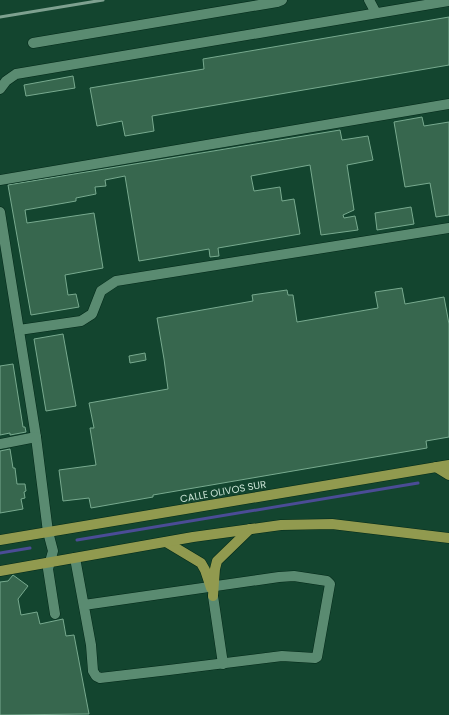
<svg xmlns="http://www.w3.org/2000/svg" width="449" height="715" font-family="Poppins,sans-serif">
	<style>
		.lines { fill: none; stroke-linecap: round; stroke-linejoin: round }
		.stream { stroke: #4b4c96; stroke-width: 3 }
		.building { fill: #37674e; stroke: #78aa8f }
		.minor-casing { stroke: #032919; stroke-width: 11 }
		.major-casing { stroke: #032919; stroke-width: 11 }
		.minor { stroke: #5a8b71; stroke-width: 10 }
		.major { stroke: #919a4f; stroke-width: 10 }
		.rail { stroke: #7ea190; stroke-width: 3 }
		.labels { text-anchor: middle; stroke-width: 3.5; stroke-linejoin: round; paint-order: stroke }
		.street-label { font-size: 10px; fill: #cbe4d6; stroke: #13452f }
	</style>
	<rect width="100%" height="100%" fill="#13452f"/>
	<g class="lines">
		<g class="stream">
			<path d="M77,540L418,483"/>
			<path d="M0,553L30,548"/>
		</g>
	</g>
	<g class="building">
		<path d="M449,17V65L152,116L154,131L125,136L122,121L97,126L90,88L204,69L203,59Z"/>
		<path d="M73,76L75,88L26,96L24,85Z"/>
		<path d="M422,117L424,126L449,122V215L436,217L430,183L405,187L394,122Z"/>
		<path d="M340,130L342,140L368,136L373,160L347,165L354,210L343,215L344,218L355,216L358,230L321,235L310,165L251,176L254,191L280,187L282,201L294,199L300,234L218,248L219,256L210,257L209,249L139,261L125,176L105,180L106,186L95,187L96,194L76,198V201L25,210L27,223L94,213L103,268L65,275L68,295L76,294L79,307L31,315L8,185Z"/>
		<path d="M411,207L414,224L377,230L375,213Z"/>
		<path d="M402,288L405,304L444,297L449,324V437L426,441L427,448L153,495V497L91,508L89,498L63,501L59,470L96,465L90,428H94L89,403L168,389L164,359L157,318L253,301L252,295L287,290L288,295H293L297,322L378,308L375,292Z"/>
		<path d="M63,334L76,406L46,411L34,339Z"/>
		<path d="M145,353L146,360L130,363L129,356Z"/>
		<path d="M13,364L23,427H25L26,432L10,435V433L0,435V366Z"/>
		<path d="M10,449L13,468H15L17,484H25L26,491L24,492L25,498L21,499L23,509L0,513V451Z"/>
		<path d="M13,575L28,586L18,599L21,615L37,612L40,624L63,619L66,636L74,635L89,714L0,715V582L8,581Z"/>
	</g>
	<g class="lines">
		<defs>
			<g id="minor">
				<path d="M369,0L376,13"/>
				<path d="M33,43L277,2L282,0"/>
				<path d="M0,89L6,81L16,74L449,1"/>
				<path d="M0,180L449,104"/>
				<path d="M0,212L36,437L48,532L53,551L48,569L55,614"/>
				<path d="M19,330L81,321L92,314L101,291L116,281L449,228"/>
				<path d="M0,444L36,437"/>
				<path d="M75,558L91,645L93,671L96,676L100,678L169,670L282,656L315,658L317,657L330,584L327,581L294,576L279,577L84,605"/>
				<path d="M213,596L223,664"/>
			</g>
			<g id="major">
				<path d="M436,467L449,475"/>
				<path d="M0,540L449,465"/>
				<path d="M166,542L201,563L205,570L211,588"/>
				<path d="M0,571L193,537L281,525L332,524L449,538"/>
				<path d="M213,596L215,569L217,561L250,529"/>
			</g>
		</defs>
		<use href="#minor" class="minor-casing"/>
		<use href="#major" class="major-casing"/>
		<use href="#minor" class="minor"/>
		<use href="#major" class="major"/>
		<path class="rail" d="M0,17L103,0"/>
	</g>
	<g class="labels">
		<g class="street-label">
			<text transform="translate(223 491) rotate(-10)" y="4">CALLE OLIVOS SUR</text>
		</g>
	</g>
</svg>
